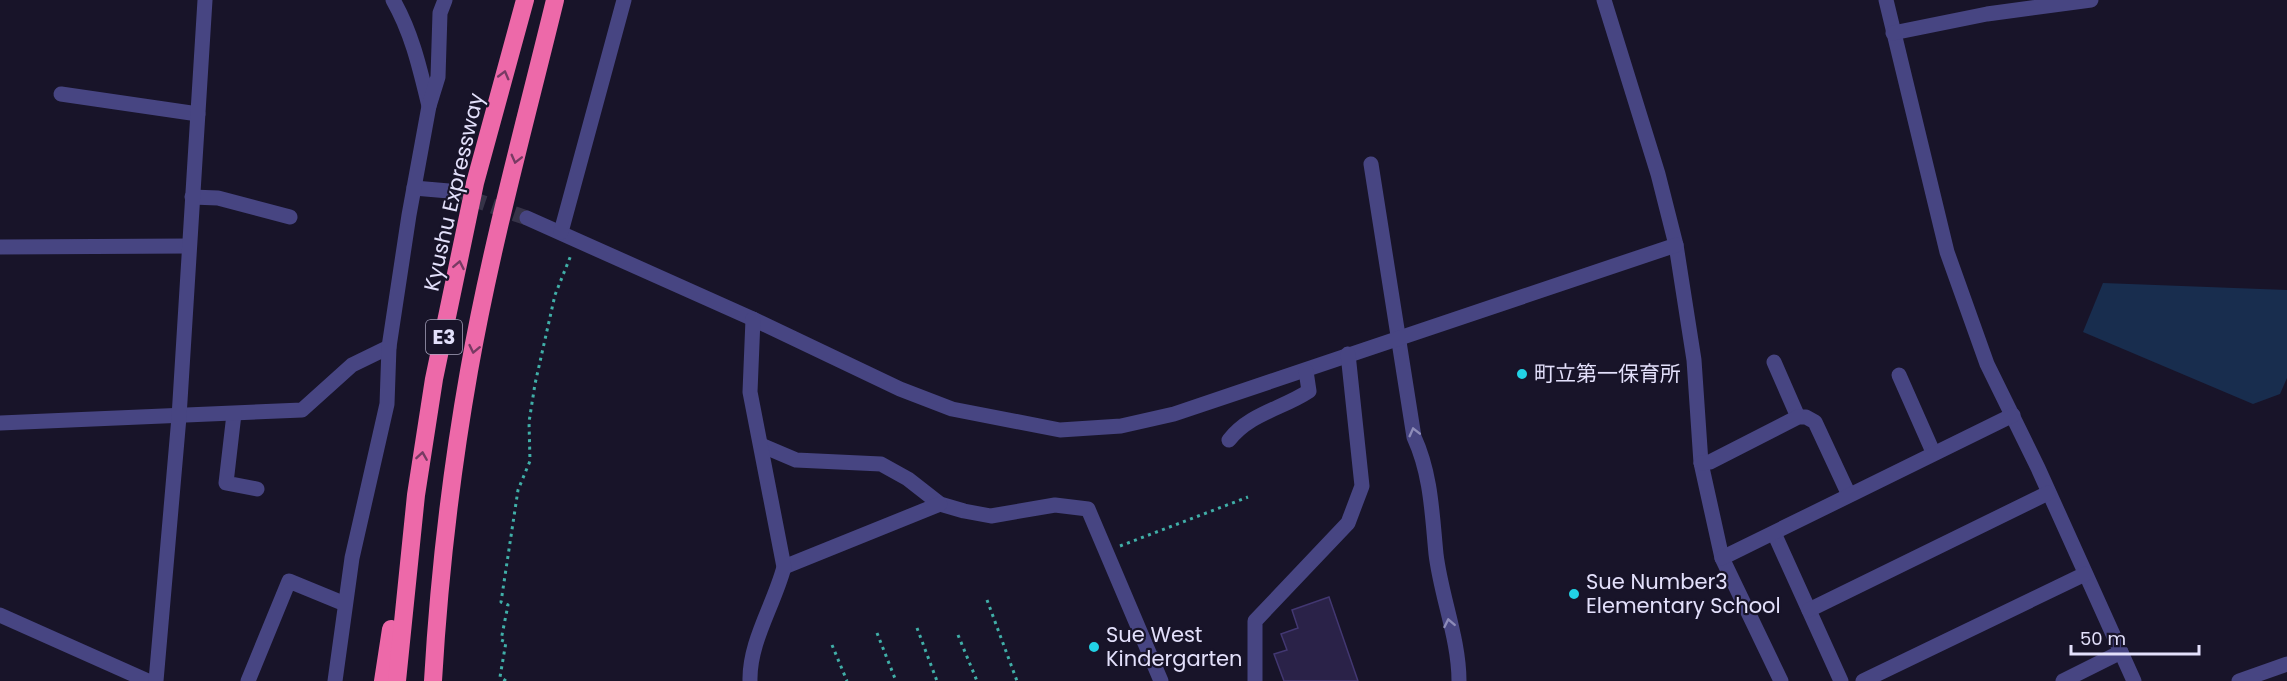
<svg xmlns="http://www.w3.org/2000/svg" width="2287" height="681" font-family="Poppins,'Noto Sans JP',sans-serif">
	<style>
		.water { fill: #182d4e }
		.building { fill: #2a2248; stroke: #423771; stroke-width: 1.5 }
		.lines { fill: none; stroke-linecap: round; stroke-linejoin: round }
		.minor-tunnel { stroke: #363348; stroke-width: 15; stroke-dasharray: 15 8; stroke-linecap: butt }
		.path { stroke: #40afa8; stroke-width: 3; stroke-dasharray: 3 4.5; stroke-linecap: butt }
		.minor { stroke: #474582; stroke-width: 15 }
		.highway { stroke: #ed69a9; stroke-width: 18 }
		.oneway { stroke: #783a63 }
		.oneway2 { stroke: #8d8bb8 }
		.poi-dot { fill: #22d2e5; stroke: #181429; stroke-width: 2 }
		.labels { text-anchor: middle; stroke-width: 4.5; stroke-linejoin: round; paint-order: stroke }
		.shield { fill: #181429; stroke: #a6a3bc; stroke-width: 1.5 }
		.shield-label { font-size: 20px; font-weight: bold; fill: #e3e0fb }
		.street-label { font-size: 21px; fill: #e3e0fb; stroke: #181429 }
		.poi-label { font-size: 21px; fill: #e3e0fb; stroke: #181429; text-anchor: start }
	</style>
	<rect width="100%" height="100%" fill="#181429"/>
	<path class="water" d="M2103,283L2287,290V378L2280,394L2253,404L2083,332Z"/>
	<path class="building" d="M1329,597L1358,681H1284L1274,654L1287,650L1281,634L1298,628L1292,610Z"/>
	<g class="lines">
		<path class="minor-tunnel" d="M449,191L527,218"/>
		<g class="path">
			<path d="M1120,546L1248,497"/>
			<path d="M987,600L1017,681"/>
			<path d="M917,628L937,681"/>
			<path d="M877,633L896,681"/>
			<path d="M958,635L977,681"/>
			<path d="M832,645L847,681"/>
			<path d="M506,681L500,677L506,642L501,640L508,605L501,602L518,490L530,461L529,422L535,384L555,295L571,255"/>
		</g>
		<g class="minor">
			<path d="M393,0C412,33 420,69 429,106"/>
			<path d="M1604,0L1658,174L1676,245L1694,360L1701,463L1722,558L1781,681"/>
			<path d="M1886,0L1947,252L1987,364L2038,468L2134,681"/>
			<path d="M1893,33L1987,14L2091,0"/>
			<path d="M61,94L198,114"/>
			<path d="M1371,164L1414,437C1431,474 1432,513 1436,554C1441,596 1459,639 1459,681"/>
			<path d="M414,188L449,191"/>
			<path d="M192,197L218,198L290,217"/>
			<path d="M527,218L753,319L900,389L952,409L1060,430L1121,426L1174,414L1676,245"/>
			<path d="M561,232L624,0"/>
			<path d="M0,247L189,246"/>
			<path d="M1774,362L1798,417"/>
			<path d="M1899,375L1933,452"/>
			<path d="M234,414L226,483L257,489"/>
			<path d="M0,423L302,410L352,365L389,347"/>
			<path d="M1229,440C1250,413 1282,409 1309,391L1306,371"/>
			<path d="M763,446L796,460L881,464L908,479L940,504L964,511L991,516L1055,505L1088,509L1161,681"/>
			<path d="M1701,463L1710,462L1798,417H1806L1815,422L1849,495"/>
			<path d="M1774,533L1841,681"/>
			<path d="M1722,558L2013,415"/>
			<path d="M784,567L940,504"/>
			<path d="M1809,610L2048,493"/>
			<path d="M0,615L148,681"/>
			<path d="M156,681L179,417L205,0"/>
			<path d="M248,681L289,581L345,604"/>
			<path d="M335,681L352,558L387,404L389,347L409,215L429,106L438,77L440,13L445,0"/>
			<path d="M750,681C749,642 774,605 784,567L750,392L753,319"/>
			<path d="M1255,681V621L1348,523L1362,486L1348,354"/>
			<path d="M1863,681L2085,574"/>
			<path d="M2063,681L2121,652"/>
			<path d="M2239,681L2287,664"/>
		</g>
		<g class="highway">
			<path d="M383,681L391,629"/>
			<path d="M397,681L416,495L434,379L475,183L525,0"/>
			<path d="M433,681C439,577 451,473 469,371C491,246 525,123 555,0"/>
		</g>
	</g>
	<defs><path id="oneway-chevron" d="M-2-3.5L2.5 0L-2 3.5" fill="none" stroke-width="1.6" stroke-linecap="round" stroke-linejoin="round" transform="scale(1.5)"/></defs>
	<g class="oneway">
		<use href="#oneway-chevron" transform="translate(504 75) rotate(-75)"/>
		<use href="#oneway-chevron" transform="translate(516 159) rotate(104)"/>
		<use href="#oneway-chevron" transform="translate(459 265) rotate(-79)"/>
		<use href="#oneway-chevron" transform="translate(474 349) rotate(102)"/>
		<use href="#oneway-chevron" transform="translate(422 456) rotate(-81)"/>
	</g>
	<g class="oneway2">
		<use href="#oneway-chevron" transform="translate(1414 432) rotate(-104)"/>
		<use href="#oneway-chevron" transform="translate(1449 623) rotate(-101)"/>
	</g>
	<g class="poi-dot">
		<circle cx="1522" cy="374" r="6"/>
		<circle cx="1574" cy="594" r="6"/>
		<circle cx="1094" cy="647" r="6"/>
	</g>
	<g class="labels">
		<rect class="shield" x="426" y="320" width="36" height="34" rx="4.5"/>
		<g class="shield-label">
			<text x="444" y="344">E3</text>
		</g>
		<g class="street-label">
			<text transform="translate(454 192) rotate(-77)" y="7">Kyushu Expressway</text>
		</g>
		<g class="poi-label">
			<text x="1534" y="381">町立第一保育所</text>
			<text x="1586" y="589">Sue Number3<tspan x="1586" dy="24">Elementary School</tspan></text>
			<text x="1106" y="642">Sue West<tspan x="1106" dy="24">Kindergarten</tspan></text>
		</g>
	</g>
	<path d="M2071 645v9h128v-9" fill="none" stroke="#e3e0fb" stroke-width="3"/>
	<text x="2080" y="645" font-size="18" fill="#e3e0fb" stroke="#181429" stroke-width="4.5" paint-order="stroke">50 m</text>
</svg>
